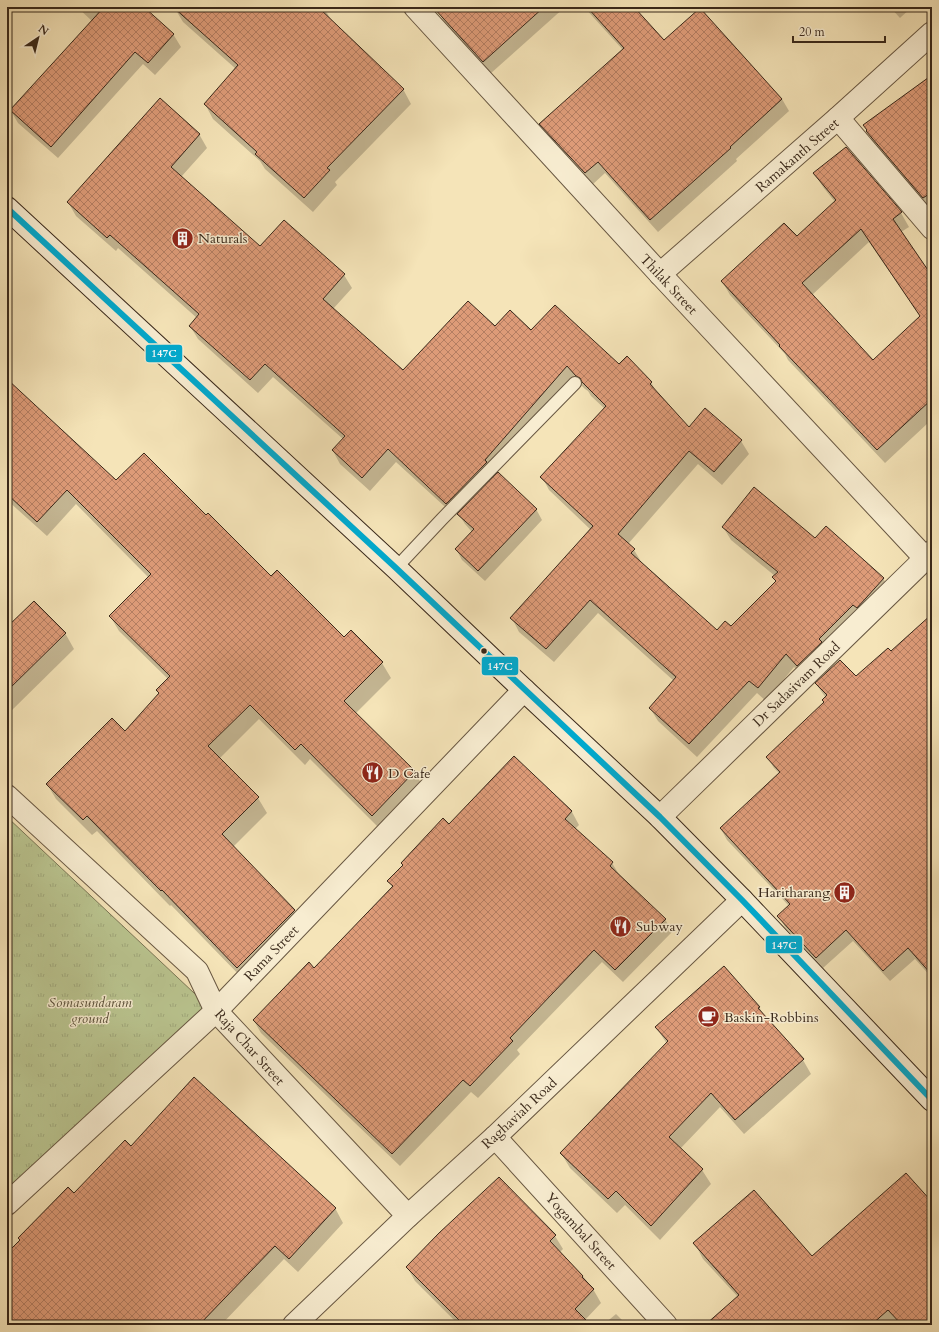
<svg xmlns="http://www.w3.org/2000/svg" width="939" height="1332" font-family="Cardo,serif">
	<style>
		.park { fill: url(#park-tufts); stroke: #7a7655 }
		.shadow { fill: #0003; fill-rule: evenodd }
		.building { fill: url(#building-cross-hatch); stroke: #39281a; fill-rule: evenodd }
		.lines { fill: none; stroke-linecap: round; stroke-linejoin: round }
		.service-casing { stroke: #685742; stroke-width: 14 }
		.minor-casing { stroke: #685742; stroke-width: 24 }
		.tertiary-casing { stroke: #685742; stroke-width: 24 }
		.secondary-casing { stroke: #39281a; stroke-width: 24 }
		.service { stroke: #f8edd1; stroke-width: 12 }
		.minor { stroke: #f8edd1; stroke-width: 22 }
		.tertiary { stroke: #f8edd1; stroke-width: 22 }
		.secondary { stroke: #f8edd1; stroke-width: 22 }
		.bus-1-casing { stroke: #f8edd1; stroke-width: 9 }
		.bus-1 { stroke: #00a9ce; stroke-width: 6 }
		.bus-dot { fill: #39281a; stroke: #f8edd1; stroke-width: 1.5 }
		.labels { text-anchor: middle; stroke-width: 3; stroke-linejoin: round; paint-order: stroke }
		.street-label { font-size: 14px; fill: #39281a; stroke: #f8edd1 }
		.poi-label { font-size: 14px; fill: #39281a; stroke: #f8edd1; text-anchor: start }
		.park-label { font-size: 14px; font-style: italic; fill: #594f38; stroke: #f8edd1 }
		.line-badge { stroke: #f8edd1; stroke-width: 1.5 }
		.badge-label { font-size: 11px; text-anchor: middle; font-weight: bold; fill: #fff }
	</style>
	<defs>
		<pattern id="park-tufts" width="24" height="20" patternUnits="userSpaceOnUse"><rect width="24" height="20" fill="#bac590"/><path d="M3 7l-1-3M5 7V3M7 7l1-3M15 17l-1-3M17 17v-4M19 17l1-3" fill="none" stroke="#a1a97c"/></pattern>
		<pattern id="building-cross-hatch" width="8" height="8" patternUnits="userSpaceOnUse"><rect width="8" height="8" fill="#dd9b78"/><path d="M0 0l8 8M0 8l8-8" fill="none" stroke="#b47e62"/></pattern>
	</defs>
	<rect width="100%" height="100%" fill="#f5e4b8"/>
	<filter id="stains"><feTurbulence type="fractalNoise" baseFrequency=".005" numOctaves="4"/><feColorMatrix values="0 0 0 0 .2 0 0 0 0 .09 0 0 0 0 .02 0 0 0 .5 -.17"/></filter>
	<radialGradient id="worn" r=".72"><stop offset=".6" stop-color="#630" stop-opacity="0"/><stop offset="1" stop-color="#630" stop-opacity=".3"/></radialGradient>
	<path class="park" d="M7,817L211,1009L7,1209Z"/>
	<g class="shadow">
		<path d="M77,7H142L173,34L181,47L155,75L143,64L58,158L18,123L11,111L92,21Z"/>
		<path d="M174,7H321L327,13L333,23L403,89L411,104L335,182L337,185L313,212L265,169L260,161L213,119L205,104L236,69L183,22Z"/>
		<path d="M447,7H565L490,74L447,26L439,13Z"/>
		<path d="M584,7H633L664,42L782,99L789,111L736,159L737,161L658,232L605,173L592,185L547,136L540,124L623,50Z"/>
		<path d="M890,7H912L900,18Z"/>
		<path d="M932,76V213L877,149L867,131Z"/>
		<path d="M199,134L207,148L181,177L260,247L344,275L352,288L333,309L403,371L495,328L531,332L619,366L651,382L657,393L689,428L705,409L741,441L749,454L722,485L698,464L628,544L634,550L642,563L717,632L731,628L776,582L774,578L775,576L731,540L723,527L815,539L883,578L891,592L806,678L794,667L766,701L757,693L697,757L658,721L650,708L674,681L598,613L554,662L519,632L512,618L591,530L549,490L542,477L605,409L591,396L588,391L585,389L575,379L493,474L495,477L536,509L542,520L485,581L462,560L456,549L472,532L465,524L458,513L455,516L396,462L370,491L340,464L333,451L343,439L273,377L258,393L198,339L190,326L197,318L118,248L116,251L76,216L68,202Z"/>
		<path d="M846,148L901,213L909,227L901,232L932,278V428L928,423L885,463L788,360L785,354L730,295L722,281L796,237L835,202L823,187L815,174ZM869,242L921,317L873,361L812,295Z"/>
		<path d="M7,380L116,482L206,517L271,577L344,638L382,663L391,678L356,713L415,772L423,787L381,830L310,759L305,765L259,719L219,759L258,798L267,813L233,847L294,911L303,926L247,983L171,905L170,906L97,831L92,835L56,799L47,784L125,732L159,694L168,679L119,631L110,616L149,578L76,504L47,536L7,500Z"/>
		<path d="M932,615V978L915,959L890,981L853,941L823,968L785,927L779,916L789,906L727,840L721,829L780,774L774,768L767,757L824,703L826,698L816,684L856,678L891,653Z"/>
		<path d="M7,629L65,633L74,649L7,715Z"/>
		<path d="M514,757L572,812L579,825L575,829L612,863L620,876L665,919L672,932L623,982L602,962L517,1050L520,1054L478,1098L471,1092L400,1166L261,1033L254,1021L314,969L393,888L388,881L449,825Z"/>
		<path d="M759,1007L765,1017L803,1060L811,1074L744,1134L720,1107L680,1149L702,1170L711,1184L660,1240L625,1205L617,1213L570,1168L561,1153L667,1044L656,1027Z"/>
		<path d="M932,1039V1049L929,1043Z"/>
		<path d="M131,1148L335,1208L343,1223L298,1272L284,1259L221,1325H7V1255L74,1194Z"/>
		<path d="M932,1204V1325H725L738,1297L703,1259L695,1244L812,1257Z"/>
		<path d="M555,1236L563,1249L560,1252L583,1276L593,1289L601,1303L585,1320L589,1325H459L415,1281L407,1267Z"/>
		<path d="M616,1314L627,1325H603Z"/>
	</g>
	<g class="building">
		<path d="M104,7H144L174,34L148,63L135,52L51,147L10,110Z"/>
		<path d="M173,7H318L404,89L327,168L330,170L304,198L255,154L257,152L204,104L238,65Z"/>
		<path d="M433,7H544L483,62Z"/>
		<path d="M587,7H634L664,40L700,8L782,99L730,147L731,148L650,220L598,162L585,173L539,124L624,48Z"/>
		<path d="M932,75V192L923,198L866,131L867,130L863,125Z"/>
		<path d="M160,98L200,134L171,167L260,246L284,220L345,274L323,299L403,370L468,301L495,326L510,310L531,330L555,305L619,364L627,356L652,382L650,384L689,427L705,408L742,440L714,472L689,451L618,534L635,549L631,553L717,630L725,621L731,626L776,581L772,577L778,572L722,527L754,487L815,538L826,526L884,578L857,608L853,605L819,639L822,642L797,666L786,654L758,688L749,681L689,744L649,708L676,677L590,600L546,649L510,618L593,526L540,477L606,406L582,382L580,378L576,376L567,366L485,460L487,462L446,504L388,449L362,478L332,450L345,436L265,364L250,380L189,326L199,314L110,235L107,238L67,202Z"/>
		<path d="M846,147L902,212L893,219L932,276V399L877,450L779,346L780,345L721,281L784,223L797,236L836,200L813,173ZM861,229L920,316L873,360L802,283Z"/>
		<path d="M7,379L116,480L144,453L206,515L208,513L271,576L277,570L344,637L351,630L383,662L344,701L415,771L372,816L301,744L295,750L250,705L208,746L259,797L222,834L295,910L237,968L162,890L161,891L87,816L83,820L46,784L112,718L125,731L159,693L156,690L170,676L109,616L151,574L67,490L37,522L7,494Z"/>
		<path d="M498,472L537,509L478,571L455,549L474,529L457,514Z"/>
		<path d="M34,601L66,633L7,691V627Z"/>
		<path d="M932,614V975L908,948L883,971L846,930L816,958L777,916L790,904L720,828L780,772L766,757L824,702L822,700L827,695L815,683L840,660L856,676L888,648L891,651Z"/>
		<path d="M514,756L572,811L565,819L613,862L610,866L666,919L615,970L594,950L510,1038L513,1041L470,1086L463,1080L392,1154L253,1020L309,962L314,968L393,886L387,881L403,865L401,863L443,818L449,824Z"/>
		<path d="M724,966L760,1007L758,1008L804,1059L735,1120L711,1093L669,1137L703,1169L651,1226L616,1191L608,1199L560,1153L668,1041L655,1027Z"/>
		<path d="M194,1077L336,1208L289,1259L275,1246L199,1325H7V1253L20,1240L18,1238L68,1187L74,1193L125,1140L131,1146Z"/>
		<path d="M906,1173L932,1202V1325H902L888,1310L871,1325H705L739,1295L693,1243L754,1190L812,1256Z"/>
		<path d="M499,1177L556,1235L550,1241L583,1276L582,1277L594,1289L575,1309L591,1325H464L406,1267L439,1233Z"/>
	</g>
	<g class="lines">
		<defs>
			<path id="service" d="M396,568L442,519L575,383"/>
			<g id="minor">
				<path d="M415,7L660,274L925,558"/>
				<path d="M838,118L932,228"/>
				<path d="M660,274L838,118L932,33"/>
				<path d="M7,796L197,971L216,1011L408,1216"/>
				<path d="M660,817L932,552"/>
				<path d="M495,1137L666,1325"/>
				<path d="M7,1204L216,1011L524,690"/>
			</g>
			<path id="tertiary" d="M294,1325L408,1216L495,1137L742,900"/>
			<path id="secondary" d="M7,208L396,568L524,690L660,817L742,900L932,1100"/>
		</defs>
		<use href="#service" class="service-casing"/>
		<use href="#minor" class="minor-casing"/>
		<use href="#tertiary" class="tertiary-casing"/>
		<use href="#secondary" class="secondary-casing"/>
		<use href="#service" class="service"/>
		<use href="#minor" class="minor"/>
		<use href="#tertiary" class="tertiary"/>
		<use href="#secondary" class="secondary"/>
		<defs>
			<path id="bus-1" d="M7,208L396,568L660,817L742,900L932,1100"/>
		</defs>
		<use href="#bus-1" class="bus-1-casing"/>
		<use href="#bus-1" class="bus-1"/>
	</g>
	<defs>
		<symbol id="building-disc" viewBox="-11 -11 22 22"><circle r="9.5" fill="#8f2418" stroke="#f8edd1"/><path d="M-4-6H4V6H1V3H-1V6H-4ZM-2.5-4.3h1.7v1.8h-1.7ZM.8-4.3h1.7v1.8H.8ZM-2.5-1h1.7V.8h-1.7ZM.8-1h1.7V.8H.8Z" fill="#fff"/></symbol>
		<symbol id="restaurant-disc" viewBox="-11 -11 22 22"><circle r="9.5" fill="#8f2418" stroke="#f8edd1"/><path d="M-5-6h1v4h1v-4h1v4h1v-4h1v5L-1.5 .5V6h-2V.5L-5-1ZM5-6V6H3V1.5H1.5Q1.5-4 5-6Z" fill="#fff"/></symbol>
		<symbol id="cafe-disc" viewBox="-11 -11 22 22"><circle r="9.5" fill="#8f2418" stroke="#f8edd1"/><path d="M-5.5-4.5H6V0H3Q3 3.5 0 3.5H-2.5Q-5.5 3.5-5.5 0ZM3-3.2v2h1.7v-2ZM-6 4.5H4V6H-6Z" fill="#fff"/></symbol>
	</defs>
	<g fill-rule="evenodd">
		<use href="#building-disc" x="170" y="226" width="25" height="25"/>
		<use href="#restaurant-disc" x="360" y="760" width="25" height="25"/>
		<use href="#building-disc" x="832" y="880" width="25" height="25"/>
		<use href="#restaurant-disc" x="608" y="914" width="25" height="25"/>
		<use href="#cafe-disc" x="696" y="1004" width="25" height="25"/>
	</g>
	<circle class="bus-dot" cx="484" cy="651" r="3.5"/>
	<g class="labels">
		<g class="street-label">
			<text transform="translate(797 155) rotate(-41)" y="5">Ramakanth Street</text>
			<text transform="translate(669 284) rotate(47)" y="5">Thilak Street</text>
			<text transform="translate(796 684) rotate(-44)" y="5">Dr Sadasivam Road</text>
			<text transform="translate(271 953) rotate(-46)" y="5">Rama Street</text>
			<text transform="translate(250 1047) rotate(48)" y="5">Raja Char Street</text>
			<text transform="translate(519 1113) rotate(-43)" y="5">Raghaviah Road</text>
			<text transform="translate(581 1231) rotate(48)" y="5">Yogambal Street</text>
		</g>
		<g class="poi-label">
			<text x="198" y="243">Naturals</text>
			<text x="388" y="778">D Cafe</text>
			<text x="830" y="897" text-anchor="end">Haritharang</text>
			<text x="636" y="931">Subway</text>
			<text x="724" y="1022">Baskin-Robbins</text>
		</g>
		<g class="park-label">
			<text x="90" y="1007">Somasundaram<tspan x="90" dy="16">ground</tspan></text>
		</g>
	</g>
	<g class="line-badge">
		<rect x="145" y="344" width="38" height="19" rx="4" fill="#00a9ce"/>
		<rect x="481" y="656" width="38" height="20" rx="4" fill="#00a9ce"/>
		<rect x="765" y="935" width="38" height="19" rx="4" fill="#00a9ce"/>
	</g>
	<g class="badge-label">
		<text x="164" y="357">147C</text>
		<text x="500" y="670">147C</text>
		<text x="784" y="949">147C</text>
	</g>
	<rect width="939" height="1332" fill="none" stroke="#f5e4b8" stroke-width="24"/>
	<rect x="8" y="8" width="923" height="1316" fill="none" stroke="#39281a" stroke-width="2"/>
	<rect x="12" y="12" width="915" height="1308" fill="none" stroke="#39281a"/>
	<g transform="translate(38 38) rotate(35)" stroke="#f8edd1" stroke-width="3" paint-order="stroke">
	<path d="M0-3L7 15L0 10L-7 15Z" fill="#39281a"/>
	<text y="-6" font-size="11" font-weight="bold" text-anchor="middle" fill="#39281a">N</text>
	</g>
	<path d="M793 36v6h92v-6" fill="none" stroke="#39281a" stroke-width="2"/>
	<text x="799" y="36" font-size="12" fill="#39281a" stroke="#f8edd1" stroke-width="3" paint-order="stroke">20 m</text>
	<rect width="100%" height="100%" filter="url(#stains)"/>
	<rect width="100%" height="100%" fill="url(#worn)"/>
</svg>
